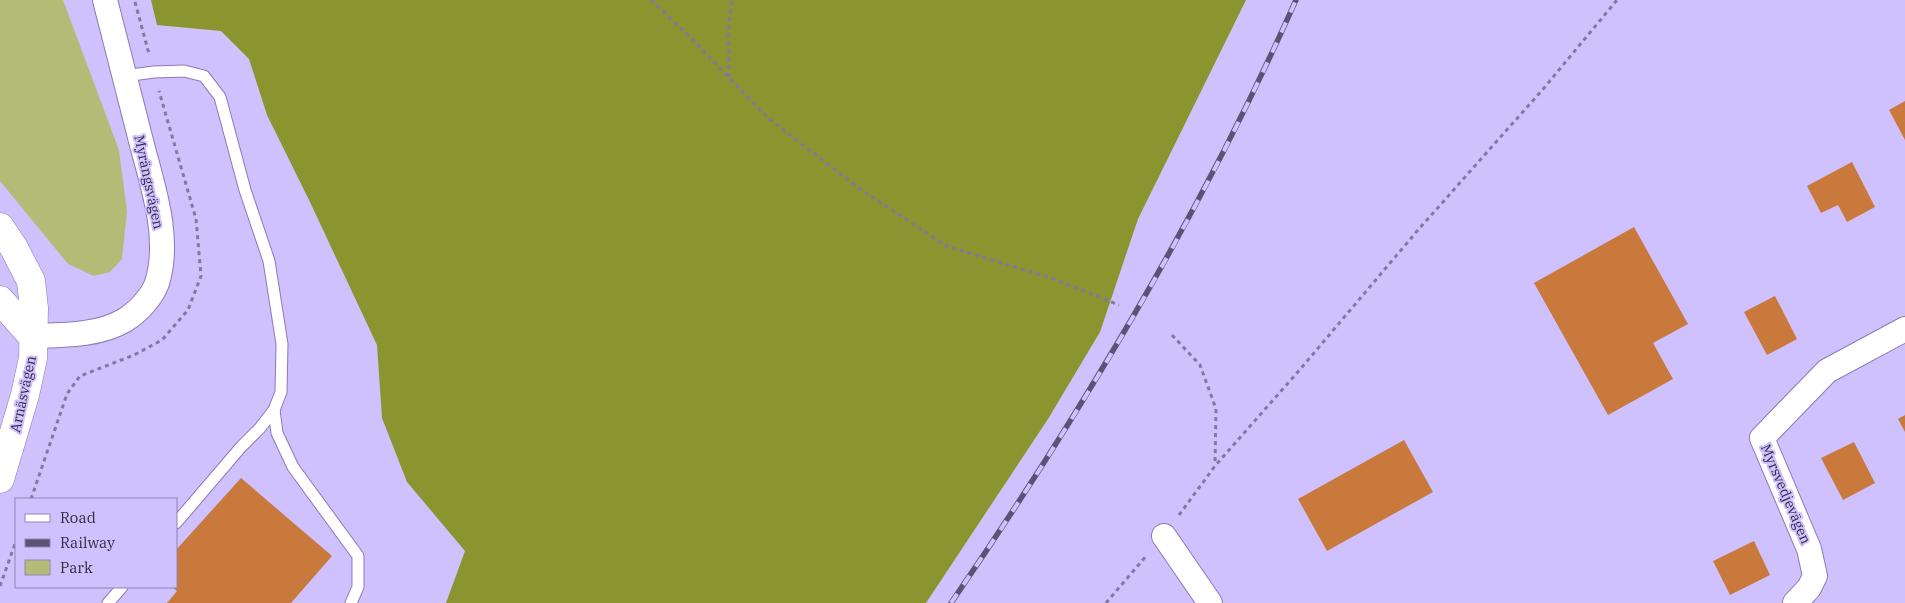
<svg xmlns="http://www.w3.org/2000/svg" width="1905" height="603" font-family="'IBM Plex Serif',serif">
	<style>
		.green { fill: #b2bc77 }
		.forest { fill: #8a952f }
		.building { fill: #c9793c }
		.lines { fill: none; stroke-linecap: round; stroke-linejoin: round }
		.service-casing { stroke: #8a7bb5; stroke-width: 13 }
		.minor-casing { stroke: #8a7bb5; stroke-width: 26 }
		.tertiary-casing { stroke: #8a7bb5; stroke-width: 29 }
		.path { stroke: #8377a3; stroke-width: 3; stroke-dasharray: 4 4; stroke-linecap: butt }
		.service { stroke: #fff; stroke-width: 11 }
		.minor { stroke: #fff; stroke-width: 24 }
		.tertiary { stroke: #fff; stroke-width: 28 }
		.rail-casing { stroke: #5b5274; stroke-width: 5.5 }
		.rail { stroke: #cfc0fe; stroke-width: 4; stroke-dasharray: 11; stroke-linecap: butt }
		.labels { text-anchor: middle; stroke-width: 4; stroke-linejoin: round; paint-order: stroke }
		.street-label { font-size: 14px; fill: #332c45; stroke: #cfc0fe }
	</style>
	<rect width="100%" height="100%" fill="#cfc0fe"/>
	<path class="green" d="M0,0H63L119,150L127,211L122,259L110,272L94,276L68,264L0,181Z"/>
	<path class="forest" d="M151,0H1246L1138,219L1100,332L1048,419L926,603H446L465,551L407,482L382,418L377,345L309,200L267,115L249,59L221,31L157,25Z"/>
	<g class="building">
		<path d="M1905,101V140L1889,110Z"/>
		<path d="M1852,162L1875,207L1847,222L1838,205L1821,213L1807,186Z"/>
		<path d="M1634,227L1688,324L1653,343L1673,379L1608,415L1534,283Z"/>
		<path d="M1775,296L1797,339L1767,355L1744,312Z"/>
		<path d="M1905,415V432L1898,419Z"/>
		<path d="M1404,440L1433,492L1327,551L1298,499Z"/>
		<path d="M1854,442L1875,483L1843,500L1821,458Z"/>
		<path d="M241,478L332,556L291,603H167L177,591L172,587H176V550Z"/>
		<path d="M1754,541L1770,575L1730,595L1713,561Z"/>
	</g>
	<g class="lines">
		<defs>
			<g id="service">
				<path d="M124,76L154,72L184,71L204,76L220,97L245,190L269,261L282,344L281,392L274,410L260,428L241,447L176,523"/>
				<path d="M274,410L277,433L293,467L358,556V587L351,603"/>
				<path d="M108,603L122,587"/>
			</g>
			<g id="minor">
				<path d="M32,336C63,335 98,336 125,320C138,312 152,297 157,283C172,235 150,179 139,133C128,89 116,44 105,0"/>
				<path d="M1164,536L1210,603"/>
				<path d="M1795,603L1809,588L1815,576L1809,549L1762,438L1827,371L1905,329"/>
			</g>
			<g id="tertiary">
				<path d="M0,227L14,248L31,281L34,308L33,358L25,395L0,479"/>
				<path d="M0,300L32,336"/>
			</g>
		</defs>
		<use href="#service" class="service-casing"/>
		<use href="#minor" class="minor-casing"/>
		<use href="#tertiary" class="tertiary-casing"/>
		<g class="path">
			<path d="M651,0L691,38L767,117L856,186L946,246L1054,279L1119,305"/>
			<path d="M135,2L149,54"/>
			<path d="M729,77L728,30L732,0"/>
			<path d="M1172,335L1200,365L1216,409L1215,465"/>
			<path d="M31,499L67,394L80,376L134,355L162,340L188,310L201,276L196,219L159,91"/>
			<path d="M1179,515L1215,466L1297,373L1418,230L1544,88L1617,0"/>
			<path d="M0,586L16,541"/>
			<path d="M1106,603L1147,555"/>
		</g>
		<use href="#service" class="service"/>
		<use href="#minor" class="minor"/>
		<use href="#tertiary" class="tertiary"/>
		<defs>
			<path id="rail" d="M951,603C1082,412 1202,212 1296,0"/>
		</defs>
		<use href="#rail" class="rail-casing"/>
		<use href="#rail" class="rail"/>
	</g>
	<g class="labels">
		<g class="street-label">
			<text transform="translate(149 182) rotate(78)" y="5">Myrängsvägen</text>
			<text transform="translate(23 394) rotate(-78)" y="5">Arnäsvägen</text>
			<text transform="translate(1786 494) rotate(67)" y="5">Myrsvedjevägen</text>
		</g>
	</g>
	<rect x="15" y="498" width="162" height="90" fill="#cfc0fe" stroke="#9185b4"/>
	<rect x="25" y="514" width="25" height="8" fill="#ffffff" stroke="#9185b4"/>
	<text x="60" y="523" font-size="15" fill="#332c45">Road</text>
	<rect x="25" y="539" width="25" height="8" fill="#5b5274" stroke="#9185b4"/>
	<text x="60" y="548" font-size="15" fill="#332c45">Railway</text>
	<rect x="25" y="560" width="25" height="15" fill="#b2bc77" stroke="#9185b4"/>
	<text x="60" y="573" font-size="15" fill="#332c45">Park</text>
</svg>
